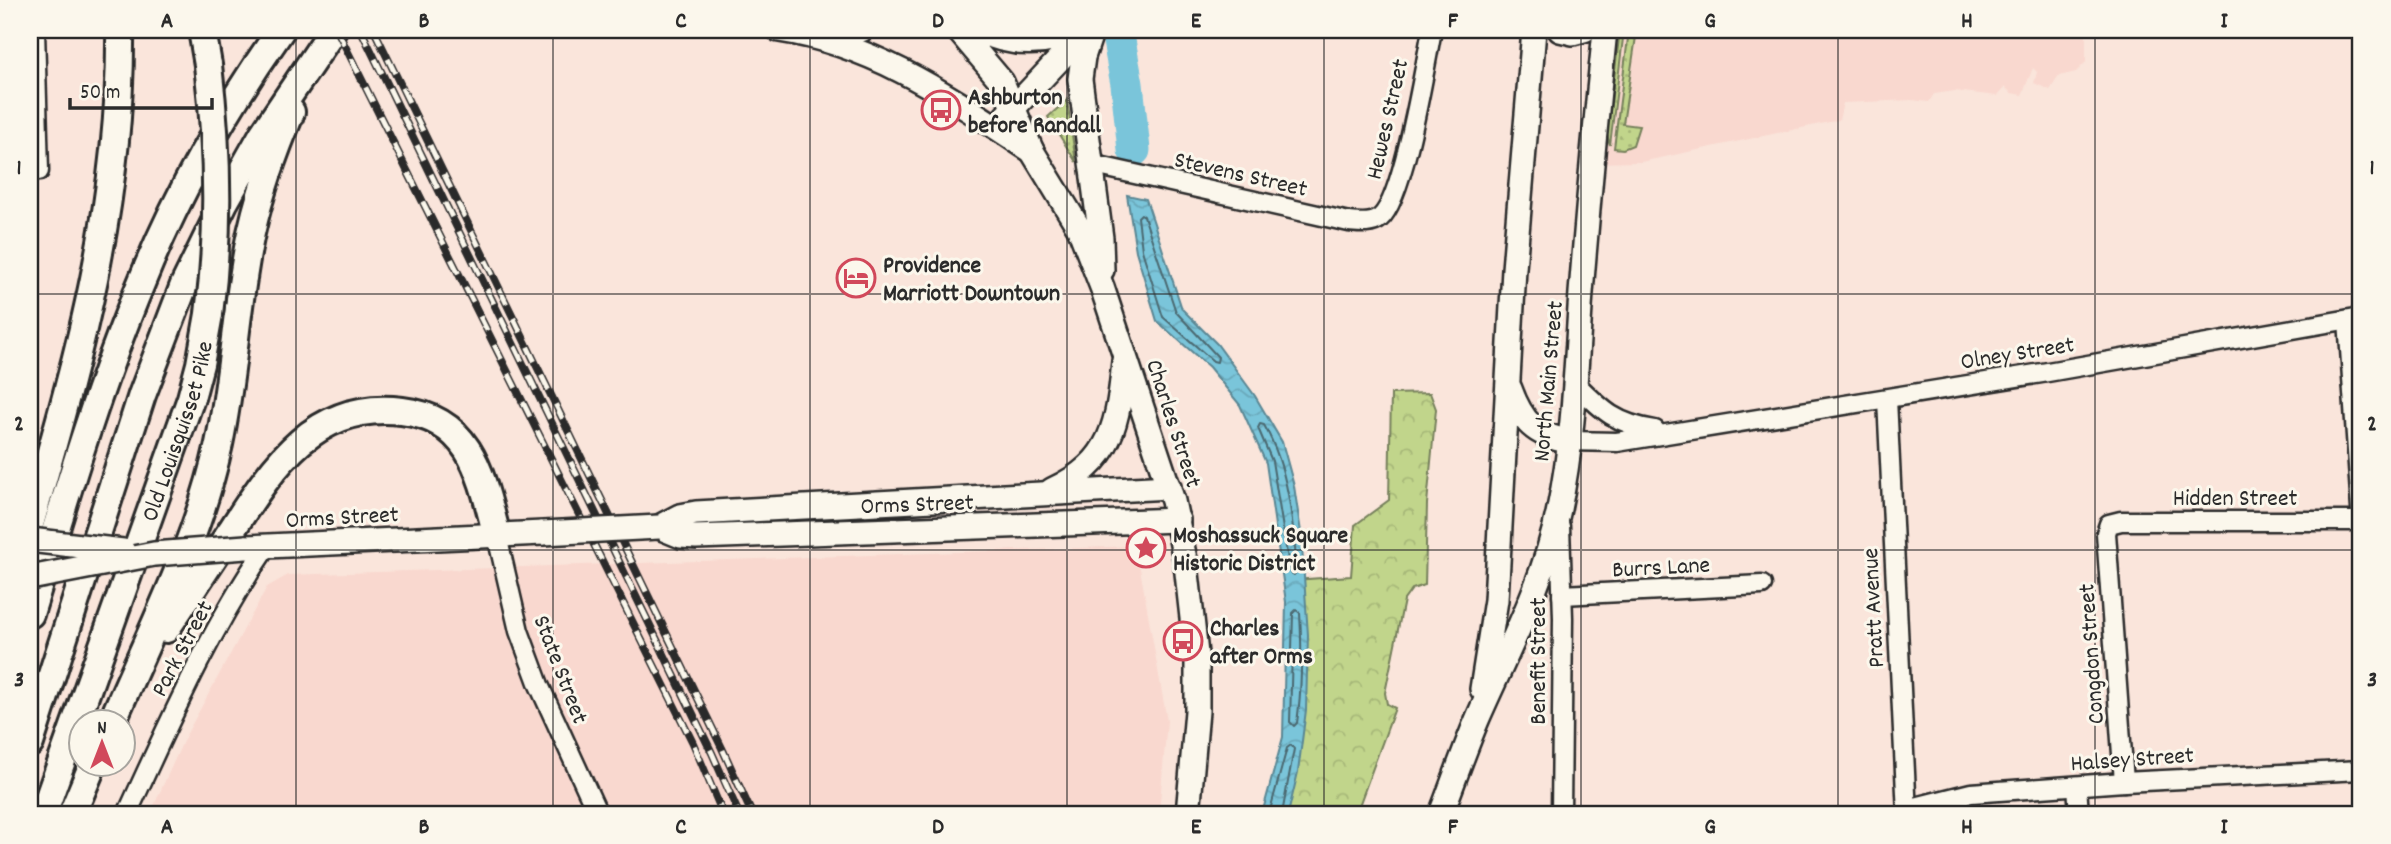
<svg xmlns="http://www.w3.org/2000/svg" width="2391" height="844" font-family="Dekko,sans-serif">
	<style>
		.built { fill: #f9d8cf }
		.grass { fill: url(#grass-dots); stroke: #76805b; stroke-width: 2 }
		.forest { fill: url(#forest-crowns); stroke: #76805b; stroke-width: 2 }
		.water { fill: url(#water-waves); stroke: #5a8794; stroke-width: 2 }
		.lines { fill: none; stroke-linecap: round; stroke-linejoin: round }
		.shore { stroke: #4b6971; stroke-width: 2 }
		.river { stroke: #7ac5da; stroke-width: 33 }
		.minor-casing { stroke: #2b2b2b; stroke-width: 23 }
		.major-casing { stroke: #2b2b2b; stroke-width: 28 }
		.highway-casing { stroke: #2b2b2b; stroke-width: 32 }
		.minor { stroke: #fbf7ec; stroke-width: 18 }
		.major { stroke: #fbf7ec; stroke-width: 23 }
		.highway { stroke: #fbf7ec; stroke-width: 26 }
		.rail-casing { stroke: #2b2b2b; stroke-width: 8 }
		.rail { stroke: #fbf7ec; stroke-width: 5; stroke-dasharray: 16; stroke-linecap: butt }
		.major-bridge-casing { stroke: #2b2b2b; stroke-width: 28; stroke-linecap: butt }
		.highway-bridge-casing { stroke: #2b2b2b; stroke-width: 32; stroke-linecap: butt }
		.major-bridge { stroke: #fbf7ec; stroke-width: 23 }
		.highway-bridge { stroke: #fbf7ec; stroke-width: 26 }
		.grid { fill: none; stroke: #2b2b2b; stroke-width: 2; stroke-opacity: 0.55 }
		.labels { text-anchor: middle; stroke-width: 6; stroke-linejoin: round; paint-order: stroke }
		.poi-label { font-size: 24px; font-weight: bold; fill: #2b2b2b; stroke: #fbf7ec; text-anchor: start }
		.street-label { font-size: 24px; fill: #2b2b2b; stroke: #fbf7ec }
		.neatline { fill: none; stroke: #2b2b2b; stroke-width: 2.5 }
		.grid-label { font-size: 23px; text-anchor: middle; font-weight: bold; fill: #2b2b2b }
	</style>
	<defs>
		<pattern id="grass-dots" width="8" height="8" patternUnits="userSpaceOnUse" patternTransform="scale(1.75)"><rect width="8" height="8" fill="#c1d58b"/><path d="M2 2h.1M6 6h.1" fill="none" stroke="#a6b778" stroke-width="1.8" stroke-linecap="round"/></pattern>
		<pattern id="forest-crowns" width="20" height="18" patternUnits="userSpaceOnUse" patternTransform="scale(1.75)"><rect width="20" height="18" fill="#c1d58b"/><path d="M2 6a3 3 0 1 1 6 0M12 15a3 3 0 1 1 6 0" fill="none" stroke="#a6b778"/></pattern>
		<pattern id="water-waves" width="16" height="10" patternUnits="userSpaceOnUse" patternTransform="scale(1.75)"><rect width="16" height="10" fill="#7ac5da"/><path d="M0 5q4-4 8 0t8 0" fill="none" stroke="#6aa9bb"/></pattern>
	</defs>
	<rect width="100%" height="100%" fill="#fae5db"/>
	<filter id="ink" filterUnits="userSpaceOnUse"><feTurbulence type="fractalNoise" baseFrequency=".0143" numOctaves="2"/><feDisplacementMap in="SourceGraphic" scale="14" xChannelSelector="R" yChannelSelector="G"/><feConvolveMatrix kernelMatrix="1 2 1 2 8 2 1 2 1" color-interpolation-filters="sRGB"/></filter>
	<g filter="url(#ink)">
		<g class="built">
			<path d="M1607,30H2086V62L2076,72L2059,76L2050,90L2034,83L2037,72L2033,68L2022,95L2011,93L2005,87L1997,96L1955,91L1934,94L1929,102L1912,100L1843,103L1839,120L1641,162L1592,163Z"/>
			<path d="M1136,546L1167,721L1159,814H150L185,737L267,587L288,575Z"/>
		</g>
		<g class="grass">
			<path d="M1620,30H1624L1610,145L1607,135Z"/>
			<path d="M1629,30H1637L1623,124L1639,126L1633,145L1623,149L1614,148Z"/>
			<path d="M1067,100L1076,162L1048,117Z"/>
		</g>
		<path class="forest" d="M1430,393L1436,409L1427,504L1425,585L1412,589L1404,600L1385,693L1387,704L1395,708L1356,814H1283L1293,580L1351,576L1355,525L1389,500L1391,394Z"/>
		<path class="water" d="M1127,195L1146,199L1182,309L1217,344L1255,396L1282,442L1294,486L1301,532L1308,635L1306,710L1298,772L1288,814H1262L1283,737L1286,602L1266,463L1240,405L1209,367L1157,321L1136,251Z"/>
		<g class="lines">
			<g class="shore">
				<path d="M1141,214L1144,216L1176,312L1218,357L1217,362L1213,361L1163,317L1142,250L1138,217Z"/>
				<path d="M1260,424L1264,425C1289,469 1293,522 1297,571L1294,575L1290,572L1272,461L1258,428Z"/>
				<path d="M1296,610L1300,613C1302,649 1302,687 1297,723L1294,726L1290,722L1293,613Z"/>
				<path d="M1269,814L1287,748L1291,745L1294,749L1282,814"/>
			</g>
			<path class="river" d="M1117,30L1127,84L1134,150"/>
			<defs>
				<g id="minor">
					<path d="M35,30L39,171"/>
					<path d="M1090,164L1349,222C1359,223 1372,225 1380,218C1404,198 1425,65 1432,30"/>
					<path d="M2348,320L2361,509"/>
					<path d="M1575,383C1602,410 1615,424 1655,430"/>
					<path d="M1887,399L1907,814"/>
					<path d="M1569,441L1617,442L2042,373L2361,317"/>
					<path d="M1560,526L1563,618L1561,814"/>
					<path d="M497,536L519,631L539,685L598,814"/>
					<path d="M1562,595L1762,585"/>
					<path d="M2124,782L2106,533L2109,524L2121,521H2361"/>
					<path d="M2077,786L2079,814"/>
					<path d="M1907,809L1971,793L2124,782L2361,770"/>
					<path d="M127,814C169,723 210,629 267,546"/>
				</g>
				<g id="major">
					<path d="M779,30C877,45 951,98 1032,151"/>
					<path d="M958,30L1002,82L1032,151L1079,228L1102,287L1173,501L1186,564L1197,663V711L1188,814"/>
					<path d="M977,30C1011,46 1046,47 1079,30"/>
					<path d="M1092,30L1083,57L1080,79L1101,238L1102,270"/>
					<path d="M1560,30L1573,33L1584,30"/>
					<path d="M823,35L846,34L861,30"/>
					<path d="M1005,117L1087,30"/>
					<path d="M1510,389C1522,422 1535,436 1569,441"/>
					<path d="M1169,487L696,513L680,516L659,527L681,536L696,537L1178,520"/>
					<path d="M1052,490C1113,462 1118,423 1124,361"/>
					<path d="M246,547L543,533"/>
					<path d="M1482,689L1496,600L1514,269L1534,30"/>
					<path d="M1441,814C1453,783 1464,751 1477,720C1507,651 1544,584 1559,509C1574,438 1576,365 1581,293C1588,205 1596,118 1605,30"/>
				</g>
				<g id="highway">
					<path d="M202,30L208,65"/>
					<path d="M30,524C78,363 122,199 120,30"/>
					<path d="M30,614C64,502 97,389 142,281C178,192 226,108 281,30"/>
					<path d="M166,629C188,596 209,564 231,531C272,468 314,400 402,411C473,419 482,479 497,536"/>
					<path d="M112,722C151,630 198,541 219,444C234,374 236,302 251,233C260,192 275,150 291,112"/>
					<path d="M30,743L142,395L184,285L224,203L263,134L333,30"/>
					<path id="s1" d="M43,814L191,398L200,364L209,314"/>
					<path d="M72,814L93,764"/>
				</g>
			</defs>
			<use href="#minor" class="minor-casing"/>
			<use href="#major" class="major-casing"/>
			<use href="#highway" class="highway-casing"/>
			<use href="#minor" class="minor"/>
			<use href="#major" class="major"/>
			<use href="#highway" class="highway"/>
			<defs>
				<g id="rail">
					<path d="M337,30L693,743L723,814"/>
					<path d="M361,30L712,753L739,814"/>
					<path d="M374,30L722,748L752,814"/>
				</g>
			</defs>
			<use href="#rail" class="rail-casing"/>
			<use href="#rail" class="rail"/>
			<defs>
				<g id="major-bridge">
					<path d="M543,533L659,527"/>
					<path d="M30,540L123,551"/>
					<path d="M30,578L154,554L246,547"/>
				</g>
				<path id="highway-bridge" d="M208,65C218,149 220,230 209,314"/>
			</defs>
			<use href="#major-bridge" class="major-bridge-casing"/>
			<use href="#highway-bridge" class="highway-bridge-casing"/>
			<use href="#major-bridge" class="major-bridge"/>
			<use href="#highway-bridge" class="highway-bridge"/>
		</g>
	</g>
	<path class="grid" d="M296,30V814M553,30V814M810,30V814M1067,30V814M1324,30V814M1581,30V814M1838,30V814M2095,30V814M30,294H2361M30,550H2361"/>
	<defs>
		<symbol id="bus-ring" viewBox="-11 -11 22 22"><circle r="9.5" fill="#fbf7ec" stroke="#d1495b" stroke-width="1.5"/><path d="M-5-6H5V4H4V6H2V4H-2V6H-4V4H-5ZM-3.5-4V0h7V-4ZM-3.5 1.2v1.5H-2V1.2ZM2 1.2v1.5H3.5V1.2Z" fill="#d1495b"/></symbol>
		<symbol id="hotel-ring" viewBox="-11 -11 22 22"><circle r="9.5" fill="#fbf7ec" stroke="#d1495b" stroke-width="1.5"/><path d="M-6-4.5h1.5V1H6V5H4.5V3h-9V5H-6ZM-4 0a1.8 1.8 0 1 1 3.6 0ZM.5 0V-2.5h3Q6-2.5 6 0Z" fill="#d1495b"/></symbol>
		<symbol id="sight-ring" viewBox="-11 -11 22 22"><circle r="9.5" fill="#fbf7ec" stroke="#d1495b" stroke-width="1.5"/><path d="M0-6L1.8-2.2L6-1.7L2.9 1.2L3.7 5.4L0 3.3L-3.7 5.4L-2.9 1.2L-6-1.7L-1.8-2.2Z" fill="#d1495b"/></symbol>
	</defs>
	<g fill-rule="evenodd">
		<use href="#bus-ring" x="919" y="88" width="44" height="44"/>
		<use href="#hotel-ring" x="834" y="256" width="44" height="44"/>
		<use href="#sight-ring" x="1124" y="526" width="44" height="44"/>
		<use href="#bus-ring" x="1161" y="619" width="44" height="44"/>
	</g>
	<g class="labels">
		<g class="poi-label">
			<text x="968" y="104">Ashburton<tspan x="968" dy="28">before Randall</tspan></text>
			<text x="883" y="272">Providence<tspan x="883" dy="28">Marriott Downtown</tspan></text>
			<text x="1173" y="542">Moshassuck Square<tspan x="1173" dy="28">Historic District</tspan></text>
			<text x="1210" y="635">Charles<tspan x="1210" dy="28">after Orms</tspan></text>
		</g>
		<g class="street-label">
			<text transform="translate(1386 119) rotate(-77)" y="8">Hewes Street</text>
			<text transform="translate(1241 173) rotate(13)" y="8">Stevens Street</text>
			<text transform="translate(2017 352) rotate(-9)" y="8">Olney Street</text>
			<text transform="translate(1547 381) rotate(-85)" y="8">North Main Street</text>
			<text transform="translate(1175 423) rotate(72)" y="8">Charles Street</text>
			<text dy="8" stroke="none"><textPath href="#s1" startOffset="406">Old Louisquisset Pike</textPath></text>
			<text x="2235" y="505">Hidden Street</text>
			<text transform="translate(917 503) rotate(-2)" y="8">Orms Street</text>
			<text transform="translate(342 516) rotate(-3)" y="8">Orms Street</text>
			<text transform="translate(1661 566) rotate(-3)" y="8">Burrs Lane</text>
			<text transform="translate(1872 608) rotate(-93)" y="8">Pratt Avenue</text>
			<text transform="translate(181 648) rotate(-62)" y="8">Park Street</text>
			<text transform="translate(2090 654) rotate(-94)" y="8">Congdon Street</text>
			<text transform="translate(1537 661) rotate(-90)" y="8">Benefit Street</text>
			<text transform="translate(562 669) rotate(69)" y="8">State Street</text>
			<text transform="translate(2132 758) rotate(-4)" y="8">Halsey Street</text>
		</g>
	</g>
	<rect width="2391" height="844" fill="none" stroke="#fbf7ec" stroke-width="77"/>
	<g transform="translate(102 743)"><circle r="33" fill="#fbf7ec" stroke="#a8a59f" stroke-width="2"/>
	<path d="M0-5L12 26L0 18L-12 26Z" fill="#d1495b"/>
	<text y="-10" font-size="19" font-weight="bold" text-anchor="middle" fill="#2b2b2b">N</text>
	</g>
	<path d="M70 98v10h142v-10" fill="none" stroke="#2b2b2b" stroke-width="3.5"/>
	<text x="80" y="98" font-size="21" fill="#2b2b2b" stroke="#fbf7ec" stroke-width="5" paint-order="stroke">50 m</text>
	<rect x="38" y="38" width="2314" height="768" class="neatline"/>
	<g class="grid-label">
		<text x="167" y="27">A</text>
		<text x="424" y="27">B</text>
		<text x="681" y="27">C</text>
		<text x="938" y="27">D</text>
		<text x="1196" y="27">E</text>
		<text x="1453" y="27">F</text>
		<text x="1710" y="27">G</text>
		<text x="1967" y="27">H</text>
		<text x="2224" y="27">I</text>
		<text x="19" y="174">1</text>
		<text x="2372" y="174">1</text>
		<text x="19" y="430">2</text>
		<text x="2372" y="430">2</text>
		<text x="19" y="686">3</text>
		<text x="2372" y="686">3</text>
		<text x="167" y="833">A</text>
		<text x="424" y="833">B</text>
		<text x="681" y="833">C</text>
		<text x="938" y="833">D</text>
		<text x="1196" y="833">E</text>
		<text x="1453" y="833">F</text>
		<text x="1710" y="833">G</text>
		<text x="1967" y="833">H</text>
		<text x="2224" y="833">I</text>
	</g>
</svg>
